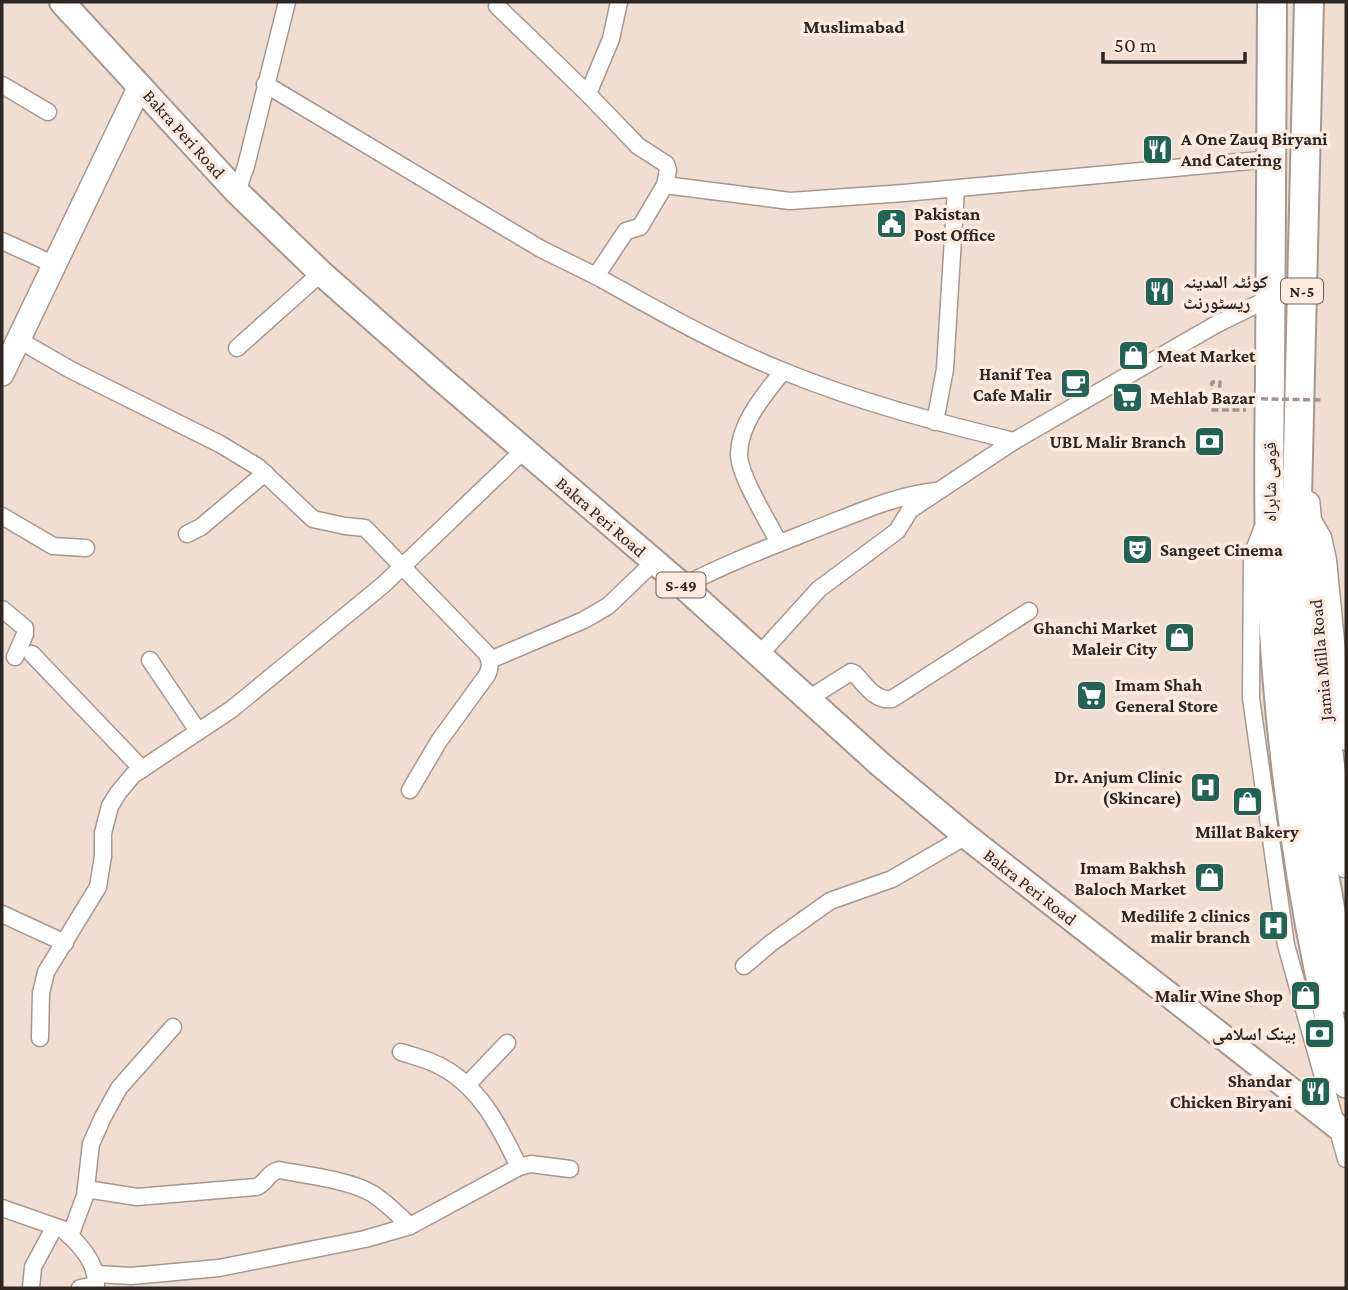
<svg xmlns="http://www.w3.org/2000/svg" width="1348" height="1290" font-family="'Crimson Pro','Noto Naskh Arabic',serif">
	<style>
		.lines { fill: none; stroke-linecap: round; stroke-linejoin: round }
		.street-casing { stroke: #a7978d; stroke-width: 19 }
		.secondary-casing { stroke: #a7978d; stroke-width: 26 }
		.primary-casing { stroke: #a7978d; stroke-width: 28 }
		.highway-casing { stroke: #a7978d; stroke-width: 32 }
		.path { stroke: #a3958d; stroke-width: 3.5; stroke-dasharray: 7 3.5; stroke-linecap: butt }
		.street { stroke: #fff; stroke-width: 16 }
		.secondary { stroke: #fff; stroke-width: 23 }
		.primary { stroke: #fff; stroke-width: 24 }
		.highway { stroke: #fff; stroke-width: 28 }
		.path-bridge { stroke: #a3958d; stroke-width: 3.5; stroke-dasharray: 7 3.5; stroke-linecap: butt }
		.labels { text-anchor: middle; stroke-width: 7; stroke-linejoin: round; paint-order: stroke }
		.shield { fill: #fdebe0; stroke: #6b615b; stroke-width: 2 }
		.shield-label { font-size: 16px; font-weight: bold; fill: #2d2622 }
		.street-label { font-size: 18px; fill: #2d2622; stroke: #fdebe0 }
		.poi-label { font-size: 18px; font-weight: bold; fill: #2d2622; stroke: #fdebe0; text-anchor: end }
		.neighbourhood-label { font-size: 19px; font-weight: bold; fill: #2d2622; stroke: #fdebe0 }
	</style>
	<rect width="100%" height="100%" fill="#f0ded3"/>
	<g class="lines">
		<defs>
			<g id="street">
				<path d="M497,6L588,94L638,146L666,164L668,170L665,185"/>
				<path d="M265,84L541,249L596,276"/>
				<path d="M2,85L48,112"/>
				<path d="M588,94L611,39L619,2"/>
				<path d="M237,192L246,166L287,2"/>
				<path d="M2,241L53,264"/>
				<path d="M1270,298L1215,325L1014,441C935,422 859,402 783,371C718,345 657,310 596,276L626,231L640,227L665,185L790,201L904,193L1271,159"/>
				<path d="M17,339L71,370L220,444L258,467L313,519L345,526L365,528L486,653C491,661 491,667 487,675L439,741L410,790"/>
				<path d="M237,348L321,273"/>
				<path d="M935,422L945,369L956,189"/>
				<path d="M2,516L53,546L86,548"/>
				<path d="M1313,520L1323,537L1328,560L1346,742"/>
				<path d="M1263,527L1252,555L1251,698L1286,945L1346,1159"/>
				<path d="M187,534L201,527L265,473"/>
				<path d="M779,543C769,523 738,474 739,453C740,422 765,394 783,371"/>
				<path d="M683,586C729,562 775,545 823,526C860,512 897,495 936,491"/>
				<path d="M2,609L25,628V634L15,657"/>
				<path d="M32,654L142,769"/>
				<path d="M759,655L819,589L897,531L910,510L1014,441"/>
				<path d="M150,660L198,731"/>
				<path d="M490,660L584,620L608,606L654,562"/>
				<path d="M808,699L851,672L854,673C865,684 875,702 892,699L1029,611"/>
				<path d="M2,914L65,943"/>
				<path d="M744,966L771,943L830,901L892,879L966,836"/>
				<path d="M40,1038L41,993L46,972L98,887L103,856V833L110,806L118,793L133,775L232,709L383,585L524,450"/>
				<path d="M401,1052C413,1056 426,1059 438,1065C479,1085 500,1127 519,1167"/>
				<path d="M467,1085L507,1043"/>
				<path d="M86,1189L137,1197L256,1187C266,1184 268,1172 279,1170C306,1175 350,1180 373,1194C387,1203 398,1215 410,1226"/>
				<path d="M2,1208L62,1229C79,1243 97,1262 96,1285L80,1288"/>
				<path d="M70,1236L85,1196L91,1144L103,1117L119,1088L173,1027"/>
				<path d="M96,1274L131,1276L219,1268L365,1239L410,1226L519,1167L531,1164L570,1169"/>
				<path d="M31,1288L33,1267L54,1228"/>
			</g>
			<g id="secondary">
				<path d="M2,374L140,86"/>
				<path d="M1308,503L1328,731L1346,866"/>
			</g>
			<path id="primary" d="M62,2L237,192L321,273L439,377L683,586L881,765L966,836L1338,1127"/>
			<g id="highway">
				<path d="M1272,2C1271,127 1270,253 1270,379C1269,444 1268,510 1271,575C1278,742 1302,922 1346,1083"/>
				<path d="M1309,2L1295,579L1304,723L1322,863L1346,998"/>
			</g>
		</defs>
		<use href="#street" class="street-casing"/>
		<use href="#secondary" class="secondary-casing"/>
		<use href="#primary" class="primary-casing"/>
		<use href="#highway" class="highway-casing"/>
		<path class="path" d="M1219,398L1220,382H1212L1211,410H1246"/>
		<use href="#street" class="street"/>
		<use href="#secondary" class="secondary"/>
		<use href="#primary" class="primary"/>
		<use href="#highway" class="highway"/>
		<path class="path-bridge" d="M1219,398L1321,400"/>
	</g>
	<defs>
		<symbol id="restaurant-square" viewBox="-11 -11 22 22"><rect x="-9" y="-9" width="18" height="18" rx="4" fill="#226453" stroke="#fdebe0"/><path d="M-5-6h1v4h1v-4h1v4h1v-4h1v5L-1.5 .5V6h-2V.5L-5-1ZM5-6V6H3V1.5H1.5Q1.5-4 5-6Z" fill="#fff"/></symbol>
		<symbol id="civic-square" viewBox="-11 -11 22 22"><rect x="-9" y="-9" width="18" height="18" rx="4" fill="#226453" stroke="#fdebe0"/><path d="M-.6-6.5H3V-4.5H.6V-3L4-1V1h2V6H-6V1h2V-1L-.6-3ZM-1.2 2.5V6h2.4V2.5Z" fill="#fff"/></symbol>
		<symbol id="shop-square" viewBox="-11 -11 22 22"><rect x="-9" y="-9" width="18" height="18" rx="4" fill="#226453" stroke="#fdebe0"/><path d="M-5-2.5h2.3a2.7 3.5 0 0 1 5.4 0H5L5.5 6h-11ZM-1.5-2.5h3a1.5 2.3 0 0 0-3 0Z" fill="#fff"/></symbol>
		<symbol id="cafe-square" viewBox="-11 -11 22 22"><rect x="-9" y="-9" width="18" height="18" rx="4" fill="#226453" stroke="#fdebe0"/><path d="M-5.5-4.5H6V0H3Q3 3.5 0 3.5H-2.5Q-5.5 3.5-5.5 0ZM3-3.2v2h1.7v-2ZM-6 4.5H4V6H-6Z" fill="#fff"/></symbol>
		<symbol id="supermarket-square" viewBox="-11 -11 22 22"><rect x="-9" y="-9" width="18" height="18" rx="4" fill="#226453" stroke="#fdebe0"/><path d="M-6-5.5h2.5l.6 2H6L4.5 2H-2.5L-4.4-4H-6ZM-1.5 3.2a1.3 1.3 0 1 0 .1 0ZM3 3.2a1.3 1.3 0 1 0 .1 0Z" fill="#fff"/></symbol>
		<symbol id="bank-square" viewBox="-11 -11 22 22"><rect x="-9" y="-9" width="18" height="18" rx="4" fill="#226453" stroke="#fdebe0"/><path d="M-6-4H6V4H-6ZM0-2.3a2.3 2.3 0 1 0 0 4.6a2.3 2.3 0 1 0 0-4.6Z" fill="#fff"/></symbol>
		<symbol id="theatre-square" viewBox="-11 -11 22 22"><rect x="-9" y="-9" width="18" height="18" rx="4" fill="#226453" stroke="#fdebe0"/><path d="M-5-5.5Q0-4 5-5.5V0Q5 5 0 6Q-5 5-5 0ZM-3.3-2.5H-1v1.5H-3.3ZM1-2.5H3.3v1.5H1ZM-2.8 1Q0 5.5 2.8 1Z" fill="#fff"/></symbol>
		<symbol id="hospital-square" viewBox="-11 -11 22 22"><rect x="-9" y="-9" width="18" height="18" rx="4" fill="#226453" stroke="#fdebe0"/><path d="M-5-5h3v3.5h4V-5h3V5h-3V1.5h-4V5h-3Z" fill="#fff"/></symbol>
	</defs>
	<g fill-rule="evenodd">
		<use href="#restaurant-square" x="1140" y="132" width="35" height="35"/>
		<use href="#civic-square" x="874" y="206" width="35" height="35"/>
		<use href="#restaurant-square" x="1142" y="274" width="35" height="35"/>
		<use href="#shop-square" x="1116" y="338" width="35" height="35"/>
		<use href="#cafe-square" x="1058" y="366" width="35" height="35"/>
		<use href="#supermarket-square" x="1110" y="380" width="35" height="35"/>
		<use href="#bank-square" x="1192" y="424" width="35" height="35"/>
		<use href="#theatre-square" x="1120" y="532" width="35" height="35"/>
		<use href="#shop-square" x="1162" y="620" width="35" height="35"/>
		<use href="#supermarket-square" x="1074" y="678" width="35" height="35"/>
		<use href="#hospital-square" x="1188" y="770" width="35" height="35"/>
		<use href="#shop-square" x="1230" y="784" width="35" height="35"/>
		<use href="#shop-square" x="1192" y="860" width="35" height="35"/>
		<use href="#hospital-square" x="1256" y="908" width="35" height="35"/>
		<use href="#shop-square" x="1288" y="978" width="35" height="35"/>
		<use href="#bank-square" x="1302" y="1016" width="35" height="35"/>
		<use href="#restaurant-square" x="1298" y="1074" width="35" height="35"/>
	</g>
	<g class="labels">
		<g class="shield">
			<rect x="1281" y="278.5" width="42" height="25" rx="5"/>
			<rect x="656.5" y="572.5" width="49" height="25" rx="5"/>
		</g>
		<g class="shield-label">
			<text x="1302" y="297">N-5</text>
			<text x="681" y="591">S-49</text>
		</g>
		<g class="street-label">
			<text transform="translate(184 134) rotate(48)" y="6">Bakra Peri Road</text>
			<text transform="translate(1270 482) rotate(-90)" y="6">قومی شاہراہ</text>
			<text transform="translate(601 517) rotate(41)" y="6">Bakra Peri Road</text>
			<text transform="translate(1321 660) rotate(-95)" y="6">Jamia Milla Road</text>
			<text transform="translate(1030 887) rotate(38)" y="6">Bakra Peri Road</text>
		</g>
		<g class="poi-label">
			<text x="1181" y="145" text-anchor="start">A One Zauq Biryani<tspan x="1181" dy="21">And Catering</tspan></text>
			<text x="914" y="220" text-anchor="start">Pakistan<tspan x="914" dy="21">Post Office</tspan></text>
			<text x="1183" y="288" text-anchor="start">کوئٹہ المدینہ<tspan x="1183" dy="21">ریسٹورنٹ</tspan></text>
			<text x="1157" y="362" text-anchor="start">Meat Market</text>
			<text x="1052" y="380">Hanif Tea<tspan x="1052" dy="21">Cafe Malir</tspan></text>
			<text x="1150" y="404" text-anchor="start">Mehlab Bazar</text>
			<text x="1186" y="448">UBL Malir Branch</text>
			<text x="1160" y="556" text-anchor="start">Sangeet Cinema</text>
			<text x="1157" y="634">Ghanchi Market<tspan x="1157" dy="21">Maleir City</tspan></text>
			<text x="1115" y="691" text-anchor="start">Imam Shah<tspan x="1115" dy="21">General Store</tspan></text>
			<text x="1182" y="783">Dr. Anjum Clinic<tspan x="1182" dy="21">(Skincare)</tspan></text>
			<text x="1247" y="838" text-anchor="middle">Millat Bakery</text>
			<text x="1186" y="874">Imam Bakhsh<tspan x="1186" dy="21">Baloch Market</tspan></text>
			<text x="1250" y="922">Medilife 2 clinics<tspan x="1250" dy="21">malir branch</tspan></text>
			<text x="1283" y="1002">Malir Wine Shop</text>
			<text x="1296" y="1040">بینک اسلامی</text>
			<text x="1292" y="1087">Shandar<tspan x="1292" dy="21">Chicken Biryani</tspan></text>
		</g>
		<g class="neighbourhood-label">
			<text x="854" y="33">Muslimabad</text>
		</g>
	</g>
	<rect width="1348" height="1290" fill="none" stroke="#2d2622" stroke-width="7"/>
	<path d="M1103 52v10h142v-10" fill="none" stroke="#2d2622" stroke-width="3.5"/>
	<text x="1114" y="52" font-size="21" fill="#2d2622" stroke="#fdebe0" stroke-width="5" paint-order="stroke">50 m</text>
</svg>
